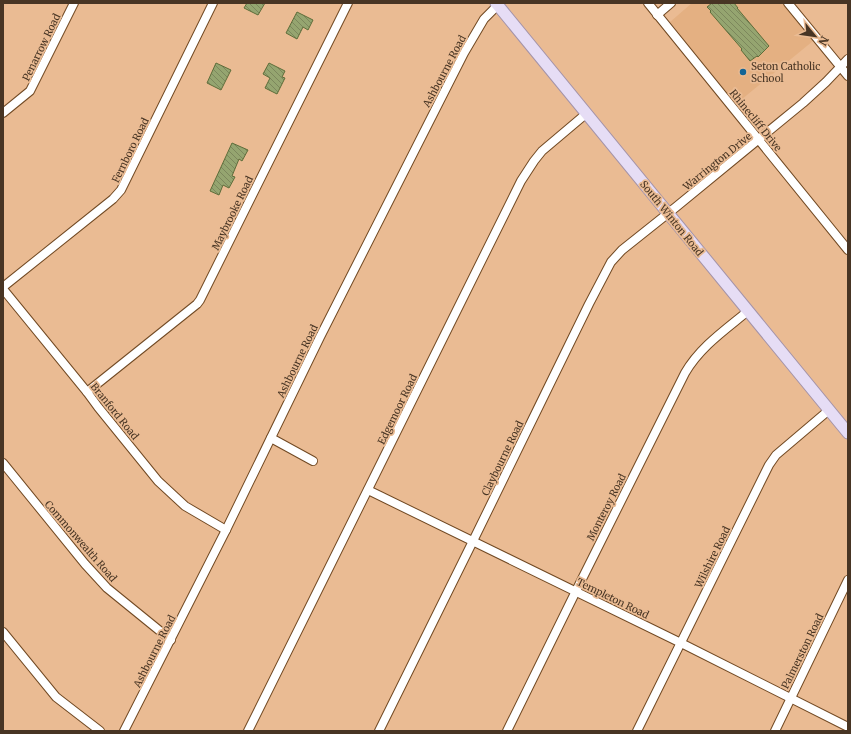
<svg xmlns="http://www.w3.org/2000/svg" width="851" height="734" font-family="Merriweather,serif">
	<style>
		.built { fill: #e4b082 }
		.building { fill: url(#building-back-hatch); stroke: #5e6d3a }
		.lines { fill: none; stroke-linecap: round; stroke-linejoin: round }
		.minor-casing { stroke: #714923; stroke-width: 10 }
		.major-casing { stroke: #a493a8; stroke-width: 13 }
		.minor { stroke: #fff; stroke-width: 8 }
		.major { stroke: #e6ddf5; stroke-width: 11 }
		.poi-dot { fill: #126495; stroke: #eabb93; stroke-width: 1.5 }
		.labels { text-anchor: middle; stroke-width: 3.5; stroke-linejoin: round; paint-order: stroke }
		.street-label { font-size: 10px; fill: #483524; stroke: #eabb93 }
		.poi-label { font-size: 10px; fill: #483524; stroke: #eabb93; text-anchor: start }
	</style>
	<defs>
		<pattern id="building-back-hatch" width="6" height="6" patternUnits="userSpaceOnUse"><rect width="6" height="6" fill="#95a570"/><path d="M-1 5l2 2M0 0l6 6M5-1l2 2" fill="none" stroke="#7c875c"/></pattern>
	</defs>
	<rect width="100%" height="100%" fill="#eabb93"/>
	<path class="built" d="M692,3H782L813,41L736,104L670,22Z"/>
	<g class="building">
		<path d="M247,3H265L258,15L244,8Z"/>
		<path d="M712,3H734L738,8H737L769,46L758,57L757,56L750,61L741,50L742,49L710,12L711,11L707,7Z"/>
		<path d="M297,12L313,20L308,30L303,27L297,39L286,33Z"/>
		<path d="M216,63L231,70L221,90L207,83Z"/>
		<path d="M269,63L285,71L282,77L285,78L277,94L265,88L270,78L263,74Z"/>
		<path d="M232,143L248,150L242,161L239,159L232,176L235,177L229,188L223,185L219,195L210,191Z"/>
	</g>
	<g class="lines">
		<defs>
			<g id="minor">
				<path d="M648,3L848,250"/>
				<path d="M788,3L848,76"/>
				<path d="M657,15L671,3"/>
				<path d="M3,113L30,91L74,3"/>
				<path d="M3,287L113,199L121,190L213,3"/>
				<path d="M3,289L87,392L98,407L158,481L185,506L226,530"/>
				<path d="M87,392L197,304L200,300L348,3"/>
				<path d="M271,438L313,461"/>
				<path d="M3,463L85,564L107,588L171,640"/>
				<path d="M368,490L681,643L848,727"/>
				<path d="M3,632L56,697L100,731"/>
				<path d="M124,731L226,530L320,337L464,53L484,19L498,5"/>
				<path d="M248,731L521,181L534,161L542,151L587,113"/>
				<path d="M379,731L473,541L589,304L611,262L622,250L676,207L803,103L826,82L848,59"/>
				<path d="M507,731L576,591L685,373C700,347 725,330 748,311"/>
				<path d="M637,731L769,465L776,455L829,410"/>
				<path d="M775,731L848,580"/>
			</g>
			<path id="major" d="M496,3L848,433"/>
		</defs>
		<use href="#minor" class="minor-casing"/>
		<use href="#major" class="major-casing"/>
		<use href="#minor" class="minor"/>
		<use href="#major" class="major"/>
	</g>
	<circle class="poi-dot" cx="743" cy="72" r="4"/>
	<g class="labels">
		<g class="street-label">
			<text transform="translate(41 47) rotate(-64)" y="4">Penarrow Road</text>
			<text transform="translate(444 71) rotate(-62)" y="4">Ashbourne Road</text>
			<text transform="translate(756 120) rotate(51)" y="4">Rhinecliff Drive</text>
			<text transform="translate(130 150) rotate(-64)" y="4">Fernboro Road</text>
			<text transform="translate(717 161) rotate(-39)" y="4">Warrington Drive</text>
			<text transform="translate(232 213) rotate(-64)" y="4">Maybrooke Road</text>
			<text transform="translate(672 218) rotate(51)" y="4">South Winton Road</text>
			<text transform="translate(297 361) rotate(-64)" y="4">Ashbourne Road</text>
			<text transform="translate(397 409) rotate(-64)" y="4">Edgemoor Road</text>
			<text transform="translate(115 411) rotate(51)" y="4">Branford Road</text>
			<text transform="translate(502 458) rotate(-64)" y="4">Claybourne Road</text>
			<text transform="translate(606 507) rotate(-63)" y="4">Monteroy Road</text>
			<text transform="translate(81 541) rotate(49)" y="4">Commonwealth Road</text>
			<text transform="translate(712 557) rotate(-64)" y="4">Wilshire Road</text>
			<text transform="translate(613 598) rotate(26)" y="4">Templeton Road</text>
			<text transform="translate(154 651) rotate(-63)" y="4">Ashbourne Road</text>
			<text transform="translate(802 651) rotate(-64)" y="4">Palmerston Road</text>
		</g>
		<g class="poi-label">
			<text x="751" y="70">Seton Catholic<tspan x="751" dy="12">School</tspan></text>
		</g>
	</g>
	<rect width="851" height="734" fill="none" stroke="#483524" stroke-width="8"/>
	<g transform="translate(815 36) rotate(119)" stroke="#eabb93" stroke-width="3" paint-order="stroke">
	<path d="M0-3L7 15L0 10L-7 15Z" fill="#483524"/>
	<text y="-6" font-size="11" font-weight="bold" text-anchor="middle" fill="#483524">N</text>
	</g>
</svg>
